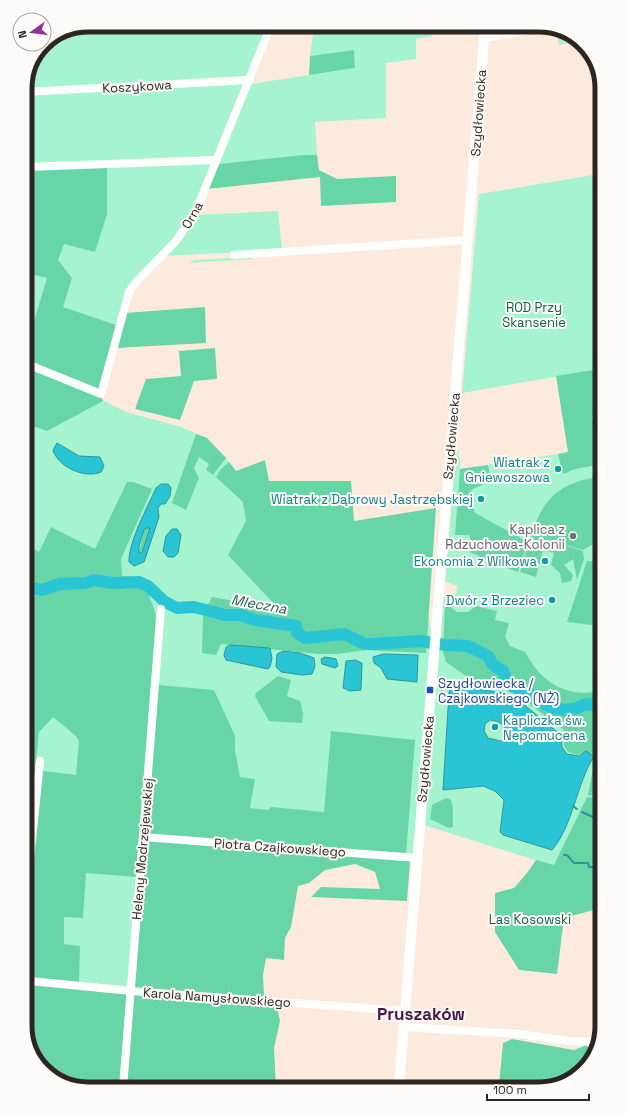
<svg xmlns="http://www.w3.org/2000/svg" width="627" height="1114" font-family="'Space Grotesk',sans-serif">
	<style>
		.green { fill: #a6f3cf }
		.forest { fill: #68d5a7 }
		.water { fill: #2ac5d4; stroke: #2b959e; fill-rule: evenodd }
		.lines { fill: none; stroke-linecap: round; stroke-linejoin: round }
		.stream { stroke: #2b959e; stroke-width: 2 }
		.river { stroke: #2ac5d4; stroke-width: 12 }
		.minor { stroke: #fff; stroke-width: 8 }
		.tertiary { stroke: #fff; stroke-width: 10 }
		.culture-dot { fill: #0f9aa8; stroke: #fefbf8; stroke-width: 1.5 }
		.worship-dot { fill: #6b7280; stroke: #fefbf8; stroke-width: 1.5 }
		.transit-dot { fill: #1a4fb4; stroke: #fefbf8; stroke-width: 1.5 }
		.labels { text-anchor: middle; stroke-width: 4; stroke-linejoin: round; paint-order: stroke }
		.street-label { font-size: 13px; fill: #2c2520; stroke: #fefbf8 }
		.park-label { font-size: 13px; fill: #0c6346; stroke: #fefbf8 }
		.culture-label { font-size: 13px; fill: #0d838f; stroke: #fefbf8; text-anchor: end }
		.worship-label { font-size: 13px; fill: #5b616d; stroke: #fefbf8; text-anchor: end }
		.transit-label { font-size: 13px; fill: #164399; stroke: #fefbf8; text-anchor: start }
		.water-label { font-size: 14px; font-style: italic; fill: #1f5a60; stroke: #fefbf8 }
		.district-label { font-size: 17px; font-weight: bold; fill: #461647; stroke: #fefbf8 }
		.rim { fill: none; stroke: #2c2520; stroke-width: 5 }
	</style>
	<rect width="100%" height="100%" fill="#fcebdd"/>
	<g class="green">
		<path d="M88,25H268L191,215L175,239L130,284L125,293L98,398L126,412L181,427L207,438L226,458L268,511L423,578L432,639L442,640L441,638L443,595L456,594L457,586L445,581L456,451H459L458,457H460V469L597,448L592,415L599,414L601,881L421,824L419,856L142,834L129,984L125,986L30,978L25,84L44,43Z"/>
		<path d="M331,25H430L432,36L416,39V59L386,63V118L315,122L317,155L219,164L250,84L355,68L354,50L310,56L313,34L325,32V27Z"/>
		<path d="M556,30L577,38L580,41L559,45Z"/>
		<path d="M598,174L599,369L462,393L479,194Z"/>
		<path d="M278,211L282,250L165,256L196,215Z"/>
		<path d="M252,257V259L188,263L195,260Z"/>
	</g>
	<g class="forest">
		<path d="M354,50L355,68L309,75L310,56Z"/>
		<path d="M304,155H317L319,170L337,179L396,176V202L321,206L320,177L207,189L219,164Z"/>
		<path d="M107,165V214L95,252L64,244L58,260L72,278L63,307L116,325L99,392L27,364L26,348L47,278L26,273V169Z"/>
		<path d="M205,307L206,343L115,348L126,313Z"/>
		<path d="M215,348L217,379L194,381L180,420L135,409L146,379L181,376L179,351Z"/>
		<path d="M27,367L101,395L103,401L47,431L27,424Z"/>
		<path d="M599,369V414L592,415L598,448L599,447V464C591,467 584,467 576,469C572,469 568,473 563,474L558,454L568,452L556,376Z"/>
		<path d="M196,434L207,438L226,458L213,475L206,470L209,464L199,457L194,468L199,478L186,510L172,503Z"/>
		<path d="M265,460L269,481H351L354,521L436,508L426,653L366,650L337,654H318L221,644L216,655L202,653L203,614L212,597L279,609L228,555L246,521L243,502L216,477L221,469L229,462L236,471Z"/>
		<path d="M488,465L490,477L484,484L471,490V502L475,513L528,542L518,572L496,564L470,552V535H455L460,469Z"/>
		<path d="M599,477V544L592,545L583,550L544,539L583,551L584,559L577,580L573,559L564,565L573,575L571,581L562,583L560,573L551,565L554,553L543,550L536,577L520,572C536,522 538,485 599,477Z"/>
		<path d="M127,482H133L152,489L121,559L122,576L143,578L156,615L136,877L86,873L83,918L64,917V944L80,946L79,982L30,978L29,903L43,771L76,775L79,741L76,736L53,717L39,732L29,830L27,544L39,552L51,527L95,549Z"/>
		<path d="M146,528H150L142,553H139L144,530Z"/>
		<path d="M587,561L600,562V626L567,622Z"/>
		<path d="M445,603L457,612H468L476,606L497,611L495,620L509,623L505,637L510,646L525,652C541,682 565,698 600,691L601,797L588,795L596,754L590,753L586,751L578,755L568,752L564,746L565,731L511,690L488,685L469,678L446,662L443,652Z"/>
		<path d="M278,676L291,680L287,696L300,701L303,713L302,723L269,721L255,696L256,693Z"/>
		<path d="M158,685L214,690L235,736V750L240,777L255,779L250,808L268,810L271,807L324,812L331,731L415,740L406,854L145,834Z"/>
		<path d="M587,797L601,799V908L564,918L557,974L519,970L495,932V893L514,888L527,873L536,860L554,865Z"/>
		<path d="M446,798L450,799C455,807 452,817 453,827L449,828L430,819L432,805Z"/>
		<path d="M145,840L410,861L407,901L311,897L321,887L380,889L375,872L355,864L325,870L309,883L298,886L291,927L285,938L284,960L266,958L263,975L264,997L134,988Z"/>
		<path d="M30,984L127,993L119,1089H84L53,1078L30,1050Z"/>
		<path d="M133,993L265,1002L277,1008L280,1021L274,1048L276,1087L127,1088Z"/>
		<path d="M512,1039L574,1050L586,1045L594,1052L591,1061L563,1084L499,1085L503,1043Z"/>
	</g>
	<g class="water">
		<path d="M57,443L79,456L100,457L104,466L101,472C85,479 58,467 53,450Z"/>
		<path d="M161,484H168L171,488L170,496L165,504H161L158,508L159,517L144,562L134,566L129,562C128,543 148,506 156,488ZM146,528H150L142,553H139V546L144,530Z"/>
		<path d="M172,529H177L181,535L178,553L174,557H168L163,551L166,536Z"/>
		<path d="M230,645L270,648L272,658L270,667L268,669L226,660L224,655L226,647Z"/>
		<path d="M283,651L300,653L314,658L315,666L312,674L302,675L281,672L276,667L277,654Z"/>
		<path d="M384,654L418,655L417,682L387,679L381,668L374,663L373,657Z"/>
		<path d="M325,657L336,659L338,666L335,668L322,664L321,659Z"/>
		<path d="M355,660L362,663L361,690L350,691L343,688L346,661Z"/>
		<path d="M455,686L505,693L522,703L561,735L562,747L567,754L579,756L586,751L594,756C576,785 573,826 552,850L503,835L500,832L504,800L495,791L483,786L443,790L449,693L450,687ZM490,720C500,721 503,724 508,733L505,742L488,738L484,731L485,724Z"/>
	</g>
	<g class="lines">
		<g class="stream">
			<path d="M573,806L577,809"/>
			<path d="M582,812L595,818L601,817"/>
			<path d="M564,855H567L574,863H588L589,867H598L601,875"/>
		</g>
		<path class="river" d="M28,587L42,590L60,584L86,583L94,580L112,583L139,582L148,586L165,602L177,608L194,607L225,615H241L255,620L296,626L297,633L305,638L344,634L365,644H374L421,641L445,645L468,646L488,656L493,665L503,671L508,683L513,687L529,693L544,704L553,708L565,710L577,708L586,704L596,705L600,701"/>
		<g class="minor">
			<path d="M484,38L548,27"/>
			<path d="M25,92L249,80"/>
			<path d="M26,167L216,160"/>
			<path d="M234,255L468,240"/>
			<path d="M27,364L101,394L129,292L136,282L176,241L195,213L271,25"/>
			<path d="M143,837L417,858"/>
			<path d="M29,869L40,761"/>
			<path d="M30,981L131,991L404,1011"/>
			<path d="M403,1027L519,1034L568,1041L598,1042"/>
			<path d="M601,1033L602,1023"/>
			<path d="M123,1088L161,609"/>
		</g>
		<path class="tertiary" d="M399,1086L485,25"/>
	</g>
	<g class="culture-dot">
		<circle cx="558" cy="469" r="4"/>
		<circle cx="481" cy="499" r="4"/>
		<circle cx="545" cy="561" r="4"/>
		<circle cx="552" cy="600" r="4"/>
		<circle cx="495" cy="727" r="4"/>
	</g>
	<circle class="worship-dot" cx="573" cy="536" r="4"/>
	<rect class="transit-dot" x="426" y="686" width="8" height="8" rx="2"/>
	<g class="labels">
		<g class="street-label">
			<text transform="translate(137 86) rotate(-3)" y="5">Koszykowa</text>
			<text transform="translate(478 113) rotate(-86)" y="5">Szydłowiecka</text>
			<text transform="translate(192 215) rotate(-60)" y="5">Orna</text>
			<text transform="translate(451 436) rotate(-85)" y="5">Szydłowiecka</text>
			<text transform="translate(425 759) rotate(-85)" y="5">Szydłowiecka</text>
			<text transform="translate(280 847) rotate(4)" y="5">Piotra Czajkowskiego</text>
			<text transform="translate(142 849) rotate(-85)" y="5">Heleny Modrzejewskiej</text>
			<text transform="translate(217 997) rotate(4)" y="5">Karola Namysłowskiego</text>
		</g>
		<g class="park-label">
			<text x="534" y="312">ROD Przy<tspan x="534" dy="15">Skansenie</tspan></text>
			<text x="530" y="924">Las Kosowski</text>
		</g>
		<g class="culture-label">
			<text x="550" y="467">Wiatrak z<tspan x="550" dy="15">Gniewoszowa</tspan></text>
			<text x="473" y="504">Wiatrak z Dąbrowy Jastrzębskiej</text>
			<text x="537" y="566">Ekonomia z Wilkowa</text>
			<text x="544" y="605">Dwór z Brzeziec</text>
			<text x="503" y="725" text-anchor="start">Kapliczka św.<tspan x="503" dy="15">Nepomucena</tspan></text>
		</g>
		<g class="worship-label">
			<text x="565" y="534">Kaplica z<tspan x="565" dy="15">Rdzuchowa-Kolonii</tspan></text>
		</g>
		<g class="transit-label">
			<text x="438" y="688">Szydłowiecka /<tspan x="438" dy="15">Czajkowskiego (NŻ)</tspan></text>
		</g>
		<g class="water-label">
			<text transform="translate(259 604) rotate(10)" y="5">Mleczna</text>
		</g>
		<g class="district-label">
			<text x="421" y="1020">Pruszaków</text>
		</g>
	</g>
	<path d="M0 0H627V1114H0ZM88 32H539A56 56 0 0 1 595 88V1026A56 56 0 0 1 539 1082H88A56 56 0 0 1 32 1026V88A56 56 0 0 1 88 32Z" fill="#fefbf8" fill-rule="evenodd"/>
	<path class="rim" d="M88 32H539A56 56 0 0 1 595 88V1026A56 56 0 0 1 539 1082H88A56 56 0 0 1 32 1026V88A56 56 0 0 1 88 32Z"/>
	<g transform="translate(32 32) rotate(256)"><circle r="19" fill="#fefbf8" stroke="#aaa5a2"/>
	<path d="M0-3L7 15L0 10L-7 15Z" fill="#943096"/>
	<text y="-6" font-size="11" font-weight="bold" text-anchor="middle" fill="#2c2520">N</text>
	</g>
	<path d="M487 1094v6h102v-6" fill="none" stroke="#2c2520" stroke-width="2"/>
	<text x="493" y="1094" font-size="12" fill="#2c2520" stroke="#fefbf8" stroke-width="3" paint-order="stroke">100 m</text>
</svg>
